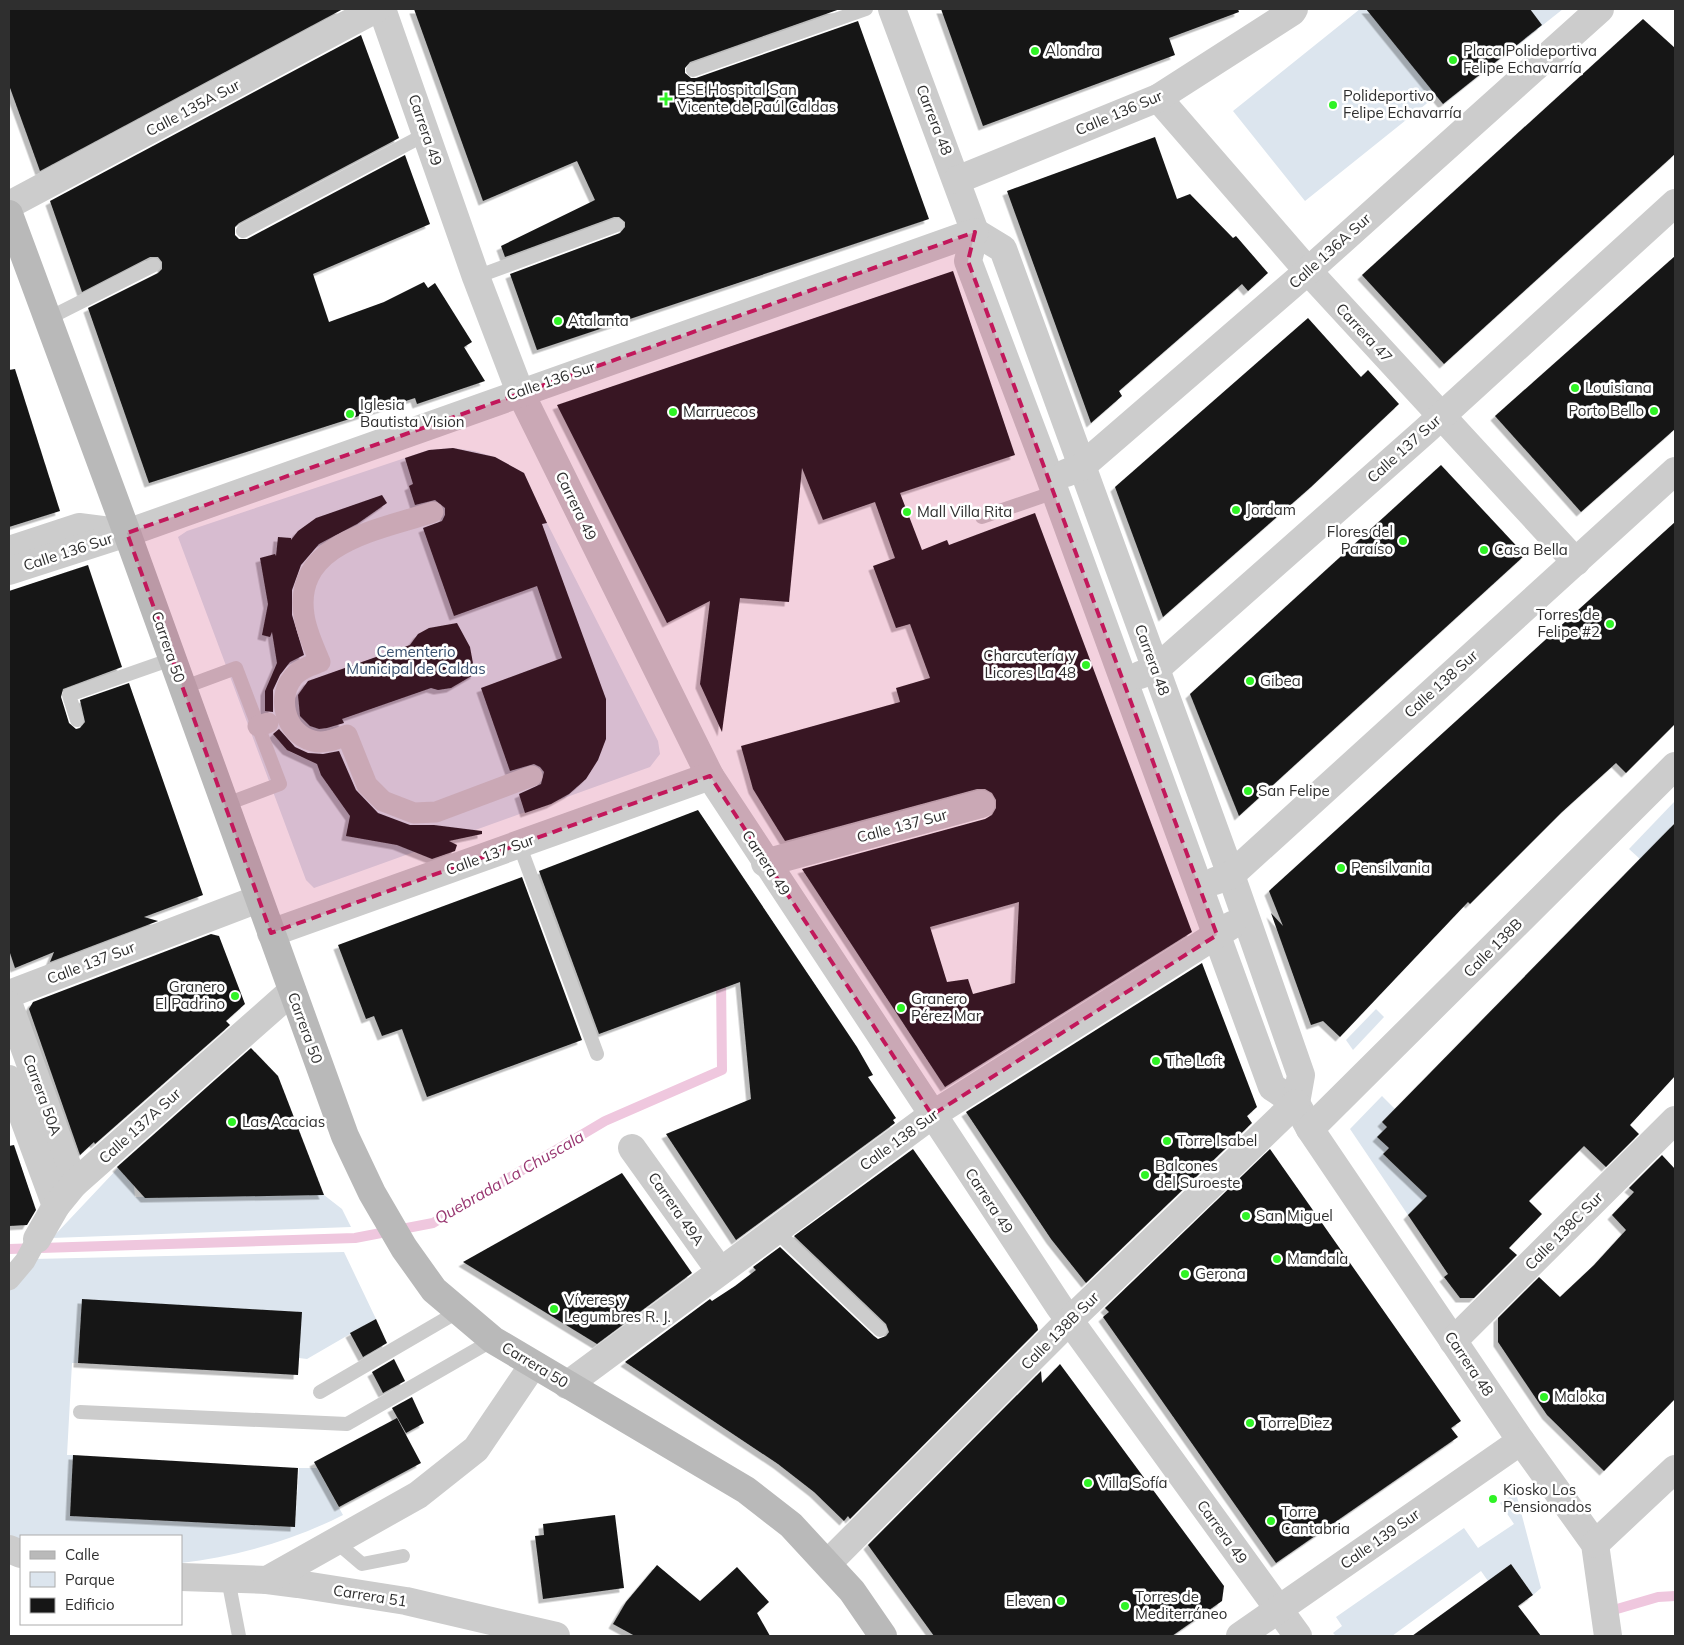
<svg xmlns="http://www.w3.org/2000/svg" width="1684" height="1645" font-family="Mulish,sans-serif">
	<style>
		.green { fill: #dce5ee }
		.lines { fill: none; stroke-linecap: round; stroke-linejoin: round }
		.stream { stroke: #efc7de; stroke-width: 10 }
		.building { fill: #161616; fill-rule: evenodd; filter: url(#shadow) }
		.service { stroke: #ccc; stroke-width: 14 }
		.pedestrian { stroke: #ccc; stroke-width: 21 }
		.minor { stroke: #ccc; stroke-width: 28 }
		.secondary { stroke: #b9b9b9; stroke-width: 28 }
		.marked { fill: #c2185b; fill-opacity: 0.2; stroke: #c2185b; stroke-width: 4; stroke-dasharray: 10 6; stroke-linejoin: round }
		.poi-dot { fill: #2ff325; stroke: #fff; stroke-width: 2 }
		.labels { text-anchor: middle; stroke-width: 5; stroke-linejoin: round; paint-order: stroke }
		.poi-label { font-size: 15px; fill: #2f2f2f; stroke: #fff; text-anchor: start }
		.street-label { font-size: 15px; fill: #2f2f2f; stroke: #fff }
		.park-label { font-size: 15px; fill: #39516f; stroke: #fff }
		.water-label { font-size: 16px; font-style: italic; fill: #983670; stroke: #fff }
	</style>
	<defs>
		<filter id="shadow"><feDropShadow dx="-4.5" dy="4.5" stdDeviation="0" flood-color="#0004"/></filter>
	</defs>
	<rect width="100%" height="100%" fill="#fff"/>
	<g class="green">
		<path d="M1360,9H1563L1443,104L1436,96L1305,201L1233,111Z"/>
		<path d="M453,448L474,451L495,457L524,473L547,523L658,741L660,754L650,767L314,888L306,880L178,537L187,531L429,450Z"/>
		<path d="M1675,801V823L1640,859L1629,849Z"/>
		<path d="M1376,1009L1384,1017L1353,1050L1346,1040Z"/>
		<path d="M1382,1096L1395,1109L1382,1122L1387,1127L1378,1137L1389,1148L1383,1154L1427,1196L1408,1215L1350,1129Z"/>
		<path d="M118,1168L134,1186L135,1197L324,1195L342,1209L351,1227L52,1238Z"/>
		<path d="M344,1252L376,1319L307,1359L299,1358L301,1312L82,1300L78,1363H72L67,1455H73L70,1516L295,1527L299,1468H317L343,1515C294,1540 236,1557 181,1563V1536H21V1542L9,1538V1288L33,1259Z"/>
		<path d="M1516,1493L1541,1588L1533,1595L1511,1564L1488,1581L1481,1571L1392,1636H1336L1333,1633L1342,1626L1336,1617L1464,1528L1478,1548L1514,1524L1500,1503Z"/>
	</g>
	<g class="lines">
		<g class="stream">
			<path d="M9,1249L355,1238L433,1223L605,1121L722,1070L721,977"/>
			<path d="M1617,1609L1658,1597L1675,1596"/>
		</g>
	</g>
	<g class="building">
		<path d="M9,9H343L40,171L9,85Z"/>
		<path d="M414,9H840L690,62L685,68V73L691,78H696L858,21L929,219L537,350L510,274L620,233L625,227V222L619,217H614L505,257L501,246L595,200L577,161L483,201Z"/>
		<path d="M941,9H1238L1239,12L1169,38L1175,55L983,126Z"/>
		<path d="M1366,9H1530L1542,25L1443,104Z"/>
		<path d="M1643,19L1675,48V154L1444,364L1362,275Z"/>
		<path d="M361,35L399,138L239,223L235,227V235L239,239H247L405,155L430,224L313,274L329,322L384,302L424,282L428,288L435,283L472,342L464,347L485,381L417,404L415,398L149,483L88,308L158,273L162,269V262L158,257H150L82,292L50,201Z"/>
		<path d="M1155,137L1177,199L1190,194L1233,238L1236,236L1268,273L1248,291L1242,284L1119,391L1122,396L1091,423L1007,191Z"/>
		<path d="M1675,256V429L1581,512L1495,416Z"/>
		<path d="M953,271L1015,455L900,493L922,550L947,540L949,545L1035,513L1192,932L945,1087L802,869L985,819L992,815L996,808V800L992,793L985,789H977L785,841L753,789L741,746L900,702L896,688L930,678L910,624L896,628L873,566L895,558L875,502L823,520L802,468L789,602L740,598L722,732L700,684L710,601L667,623L557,405ZM1019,902L1015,983L973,994L968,979L947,982L930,927Z"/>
		<path d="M1308,318L1361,377L1368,370L1399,404L1311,487L1163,617L1115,487Z"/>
		<path d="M15,369L60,511L9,527V370Z"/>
		<path d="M453,448L495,457L524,473L547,523L542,524L606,699V739L598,760L586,779L569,794L551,804L525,813L519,794L541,784L544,772L540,767L534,764L510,771L481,688L562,658L537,586L454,616L423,528L442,521L445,515V508L435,500L415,505L409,486L413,484L405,458L429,450Z"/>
		<path d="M1441,465L1525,555L1239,816L1190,694Z"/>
		<path d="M382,495L387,503L357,524L319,544L301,565L292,590V615L304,655L290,662L280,675L273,690V712L265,711V691L277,663L272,632L270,637L262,635L268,604L260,558L275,554L276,556L278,537L291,538V540L298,531L316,518Z"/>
		<path d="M1675,522V724L1626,773L1616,763L1562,812L1470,904L1468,902L1340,1037L1323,1021L1311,1025L1271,913L1283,926L1269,891Z"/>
		<path d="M88,565L122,667L63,689L61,697L69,723L76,729L80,728L85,722L80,700L129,683L203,895L144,917L158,921L50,962L54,952L15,968L9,950V591Z"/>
		<path d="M457,623L470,647L475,674L451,688L438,690L431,688L342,719L344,723L327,728L319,729L310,726L300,716L298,695L308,681L410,645L418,634L429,628Z"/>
		<path d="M279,729L295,747L308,753L323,754L339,751L356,790L378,813L410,825H434L482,831V834L449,841L457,845L455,851L432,859L397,845L346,836L350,816L321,775L317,764L287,750L273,734Z"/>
		<path d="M698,810L857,1047L873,1075L868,1077L896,1118L893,1120L895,1123L736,1240L666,1134L751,1099L740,982L599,1034L539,871Z"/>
		<path d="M1675,823V1076L1630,1125L1639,1134L1606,1167L1584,1146L1529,1201L1542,1214L1509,1248L1517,1255L1474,1298H1460L1444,1277L1448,1274L1408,1215L1427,1196L1383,1154L1389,1148L1377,1137L1387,1127L1382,1122Z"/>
		<path d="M522,877L582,1040L427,1097L402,1029L382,1036L374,1016L366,1019L338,945Z"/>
		<path d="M211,934L219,936L245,1004L226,1021L230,1025L95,1144L94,1142L80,1155L29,1009L33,1002Z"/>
		<path d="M1202,963L1257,1107L1247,1116L1252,1123L1086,1283L1051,1239L966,1112Z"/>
		<path d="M251,1048L278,1076L324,1195L145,1198L117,1167Z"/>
		<path d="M14,1145L36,1210L27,1225L9,1226V1146Z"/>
		<path d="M913,1149L1037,1325L1038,1330L850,1519L848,1516L844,1521L814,1492L778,1464L625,1362L710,1299L712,1301L735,1286L756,1270L753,1267L780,1247L874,1336L878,1339L886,1336L889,1332L886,1324L794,1236Z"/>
		<path d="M1270,1149L1461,1421L1451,1428L1458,1437L1276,1563L1103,1317L1109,1312L1105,1308Z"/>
		<path d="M1662,1155L1675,1169V1399L1604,1471L1547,1415L1498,1342V1318L1539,1277L1560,1297L1594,1265L1626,1230L1612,1215L1634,1192L1629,1188Z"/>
		<path d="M622,1173L692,1273L597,1344L463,1262Z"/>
		<path d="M82,1299L302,1312L298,1375L78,1363Z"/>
		<path d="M376,1319L387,1343L363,1357L350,1333Z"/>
		<path d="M394,1359L405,1381L383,1393L372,1372Z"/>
		<path d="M1060,1364L1224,1586L1222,1601L1172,1636H934L868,1545L1041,1371L1042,1383Z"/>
		<path d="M412,1397L424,1423L406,1433L392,1408Z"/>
		<path d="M397,1418L421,1463L339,1507L314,1462Z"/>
		<path d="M73,1455L298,1468L295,1527L70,1516Z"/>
		<path d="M615,1515L624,1588L543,1599L535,1536L544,1535L543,1524Z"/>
		<path d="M1511,1564L1533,1595L1518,1606L1541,1636H1412Z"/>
		<path d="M657,1565L700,1601L737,1567L769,1602L757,1613L770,1636H635L613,1624L626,1602Z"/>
	</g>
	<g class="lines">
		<g class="service">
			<path d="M693,70L866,9"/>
			<path d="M243,231L426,134"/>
			<path d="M476,277L617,225"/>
			<path d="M47,319L154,265"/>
			<path d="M982,517L1055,492"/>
			<path d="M182,688L236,668L280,784L224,805"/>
			<path d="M77,720L69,695L172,659"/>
			<path d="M519,844L597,1054"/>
			<path d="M775,1230L880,1330"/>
			<path d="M320,1392L459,1311"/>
			<path d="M80,1412L347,1424L493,1340"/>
			<path d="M335,1541L362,1564L403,1556"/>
			<path d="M228,1579L239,1636"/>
		</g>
		<g class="pedestrian">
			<path d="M433,512C381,530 293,541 304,615C306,631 314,647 320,662C312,665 302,668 296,674C275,694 284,734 313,741C325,744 336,739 347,735L367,785L383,801L414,813L436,812L532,776"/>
			<path d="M258,726L268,723"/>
			<path d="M9,1280L25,1261L37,1239"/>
		</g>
		<g class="minor">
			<path d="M382,9L476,277L520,392L710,776L1059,1306L1298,1636"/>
			<path d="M892,9L975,232L968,261L1050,478L1272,1087L1296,1103L1310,1129L1521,1441L1595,1544L1608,1636"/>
			<path d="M1158,98L1308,271L1576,562"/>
			<path d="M957,180L1158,98L1292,12L1294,9"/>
			<path d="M9,205L376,9"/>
			<path d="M975,232L1003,249L1231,875L1301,1075L1296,1103"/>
			<path d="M1066,473L1081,467L1308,271L1600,9"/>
			<path d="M9,550L79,527L118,532"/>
			<path d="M9,571L127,533L975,232"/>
			<path d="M1140,675L1156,669L1425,431L1675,203"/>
			<path d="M765,863L981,804"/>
			<path d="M1215,881L1231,875L1675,471"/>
			<path d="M271,933L710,776"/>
			<path d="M9,994L258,899"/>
			<path d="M9,1005L74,1184"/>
			<path d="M9,1079L56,1206"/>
			<path d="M1310,1129L1675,766"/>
			<path d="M632,1148L720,1271"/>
			<path d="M37,1239L56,1206L74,1184L292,991"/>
			<path d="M1453,1341L1675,1120"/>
			<path d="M567,1385L932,1115L1232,925"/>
			<path d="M1595,1544L1675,1469"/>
			<path d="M9,1549L21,1554"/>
			<path d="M828,1563L1069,1321L1296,1103"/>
			<path d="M181,1577L267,1580L298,1584L406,1601L556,1636"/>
			<path d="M267,1580L418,1495L476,1449L533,1365"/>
			<path d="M1240,1636L1521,1441"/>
		</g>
		<path class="secondary" d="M9,214L127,533L345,1136L372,1193L404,1248L434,1290L493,1340L746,1490L791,1525L852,1591L883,1636"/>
	</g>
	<path class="marked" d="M975,232L968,261L1217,935L932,1115L710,776L271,933L127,533Z"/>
	<g class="poi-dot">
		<circle cx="1035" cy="51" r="5"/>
		<circle cx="1453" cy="60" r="5"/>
		<path d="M663.5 91.5h5v5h5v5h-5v5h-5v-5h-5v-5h5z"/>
		<circle cx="1333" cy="105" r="5"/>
		<circle cx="558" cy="321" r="5"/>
		<circle cx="1575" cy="388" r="5"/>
		<circle cx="1654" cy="411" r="5"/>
		<circle cx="673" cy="412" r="5"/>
		<circle cx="350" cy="414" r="5"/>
		<circle cx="1236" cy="510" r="5"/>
		<circle cx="907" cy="512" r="5"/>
		<circle cx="1403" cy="541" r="5"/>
		<circle cx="1484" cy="550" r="5"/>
		<circle cx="1610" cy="624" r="5"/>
		<circle cx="1086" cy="665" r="5"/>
		<circle cx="1250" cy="681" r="5"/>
		<circle cx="1248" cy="791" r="5"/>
		<circle cx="1341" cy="868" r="5"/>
		<circle cx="235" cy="996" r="5"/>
		<circle cx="901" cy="1008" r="5"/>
		<circle cx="1156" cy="1061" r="5"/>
		<circle cx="232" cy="1122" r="5"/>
		<circle cx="1167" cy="1141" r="5"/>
		<circle cx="1145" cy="1175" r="5"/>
		<circle cx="1246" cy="1216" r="5"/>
		<circle cx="1277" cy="1259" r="5"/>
		<circle cx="1185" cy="1274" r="5"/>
		<circle cx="554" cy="1309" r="5"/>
		<circle cx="1544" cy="1397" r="5"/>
		<circle cx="1250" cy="1423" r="5"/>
		<circle cx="1088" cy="1483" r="5"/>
		<circle cx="1493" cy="1499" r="5"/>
		<circle cx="1271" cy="1521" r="5"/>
		<circle cx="1061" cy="1601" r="5"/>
		<circle cx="1125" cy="1606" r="5"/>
	</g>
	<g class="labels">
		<g class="poi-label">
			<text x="1045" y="56">Alondra</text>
			<text x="1463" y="56">Placa Polideportiva<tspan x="1463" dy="17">Felipe Echavarría</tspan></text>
			<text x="677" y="95">ESE Hospital San<tspan x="677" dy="17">Vicente de Paúl Caldas</tspan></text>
			<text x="1343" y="101">Polideportivo<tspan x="1343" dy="17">Felipe Echavarría</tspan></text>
			<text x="568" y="326">Atalanta</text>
			<text x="1585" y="393">Louisiana</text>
			<text x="360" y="410">Iglesia<tspan x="360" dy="17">Bautista Vision</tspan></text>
			<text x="1644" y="416" text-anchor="end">Porto Bello</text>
			<text x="683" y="417">Marruecos</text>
			<text x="1246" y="515">Jordam</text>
			<text x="917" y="517">Mall Villa Rita</text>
			<text x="1393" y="537" text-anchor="end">Flores del<tspan x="1393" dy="17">Paraíso</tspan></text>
			<text x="1494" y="555">Casa Bella</text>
			<text x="1600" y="620" text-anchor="end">Torres de<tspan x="1600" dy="17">Felipe #2</tspan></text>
			<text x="1076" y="661" text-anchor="end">Charcutería y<tspan x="1076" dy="17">Licores La 48</tspan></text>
			<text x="1260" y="686">Gibea</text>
			<text x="1258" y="796">San Felipe</text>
			<text x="1351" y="873">Pensilvania</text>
			<text x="225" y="992" text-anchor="end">Granero<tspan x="225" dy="17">El Padrino</tspan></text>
			<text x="911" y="1004">Granero<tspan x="911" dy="17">Pérez Mar</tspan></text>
			<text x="1166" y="1066">The Loft</text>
			<text x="242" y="1127">Las Acacias</text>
			<text x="1177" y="1146">Torre Isabel</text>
			<text x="1155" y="1171">Balcones<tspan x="1155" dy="17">del Suroeste</tspan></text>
			<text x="1256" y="1221">San Miguel</text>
			<text x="1287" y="1264">Mandala</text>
			<text x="1195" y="1279">Gerona</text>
			<text x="564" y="1305">Víveres y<tspan x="564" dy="17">Legumbres R. J.</tspan></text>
			<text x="1554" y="1402">Maloka</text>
			<text x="1260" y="1428">Torre Diez</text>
			<text x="1098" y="1488">Villa Sofía</text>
			<text x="1503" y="1495">Kiosko Los<tspan x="1503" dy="17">Pensionados</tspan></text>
			<text x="1281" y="1517">Torre<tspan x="1281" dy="17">Cantabria</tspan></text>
			<text x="1135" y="1602">Torres de<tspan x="1135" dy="17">Mediterráneo</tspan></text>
			<text x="1051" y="1606" text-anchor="end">Eleven</text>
		</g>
		<g class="street-label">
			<text transform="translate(193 108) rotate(-28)" y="5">Calle 135A Sur</text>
			<text transform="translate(1119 113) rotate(-23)" y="5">Calle 136 Sur</text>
			<text transform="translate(934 120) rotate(69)" y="5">Carrera 48</text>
			<text transform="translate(425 130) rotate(71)" y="5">Carrera 49</text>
			<text transform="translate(1330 251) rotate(-42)" y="5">Calle 136A Sur</text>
			<text transform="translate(1364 333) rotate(47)" y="5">Carrera 47</text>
			<text transform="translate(551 381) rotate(-19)" y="5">Calle 136 Sur</text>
			<text transform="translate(1404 449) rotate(-42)" y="5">Calle 137 Sur</text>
			<text transform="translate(576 506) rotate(64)" y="5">Carrera 49</text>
			<text transform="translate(68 552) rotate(-18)" y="5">Calle 136 Sur</text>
			<text transform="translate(168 647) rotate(71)" y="5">Carrera 50</text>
			<text transform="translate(1152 660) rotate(70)" y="5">Carrera 48</text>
			<text transform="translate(1441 684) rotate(-42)" y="5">Calle 138 Sur</text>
			<text transform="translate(902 826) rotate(-15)" y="5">Calle 137 Sur</text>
			<text transform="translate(490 855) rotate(-20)" y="5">Calle 137 Sur</text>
			<text transform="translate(766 863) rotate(57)" y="5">Carrera 49</text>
			<text transform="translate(1493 948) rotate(-45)" y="5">Calle 138B</text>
			<text transform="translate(91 963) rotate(-21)" y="5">Calle 137 Sur</text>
			<text transform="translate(305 1028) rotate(70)" y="5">Carrera 50</text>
			<text transform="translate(42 1095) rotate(70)" y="5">Carrera 50A</text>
			<text transform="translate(140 1126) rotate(-42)" y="5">Calle 137A Sur</text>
			<text transform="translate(899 1140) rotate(-36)" y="5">Calle 138 Sur</text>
			<text transform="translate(989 1201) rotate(57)" y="5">Carrera 49</text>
			<text transform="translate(676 1209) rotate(55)" y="5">Carrera 49A</text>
			<text transform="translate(1564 1231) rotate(-45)" y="5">Calle 138C Sur</text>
			<text transform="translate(1060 1331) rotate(-45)" y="5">Calle 138B Sur</text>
			<text transform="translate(1469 1364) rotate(56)" y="5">Carrera 48</text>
			<text transform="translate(535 1365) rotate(31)" y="5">Carrera 50</text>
			<text transform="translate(1222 1532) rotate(54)" y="5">Carrera 49</text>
			<text transform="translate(1380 1539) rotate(-35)" y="5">Calle 139 Sur</text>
			<text transform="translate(370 1596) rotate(9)" y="5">Carrera 51</text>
		</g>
		<g class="park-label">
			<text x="416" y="657">Cementerio<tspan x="416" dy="17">Municipal de Caldas</tspan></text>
		</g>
		<g class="water-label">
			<text transform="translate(509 1177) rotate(-30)" y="6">Quebrada La Chuscala</text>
		</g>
	</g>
	<rect width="1684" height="1645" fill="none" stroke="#2f2f2f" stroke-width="20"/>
	<rect x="20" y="1535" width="162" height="90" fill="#ffffff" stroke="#acacac"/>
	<rect x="30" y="1551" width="25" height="8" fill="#b9b9b9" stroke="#acacac"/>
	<text x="65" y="1560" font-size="15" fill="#2f2f2f">Calle</text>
	<rect x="30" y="1572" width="25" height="15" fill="#dce5ee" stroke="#acacac"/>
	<text x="65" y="1585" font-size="15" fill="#2f2f2f">Parque</text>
	<rect x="30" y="1598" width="25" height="15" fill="#161616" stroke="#acacac"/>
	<text x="65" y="1610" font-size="15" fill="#2f2f2f">Edificio</text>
</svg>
